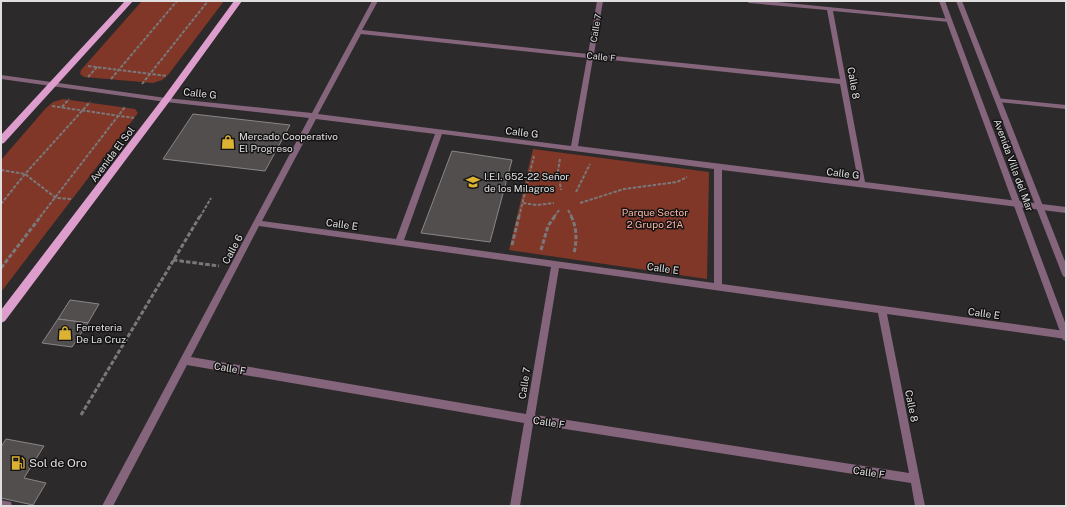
<svg xmlns="http://www.w3.org/2000/svg" width="1067" height="507" font-family="'Public Sans',sans-serif">
	<style>
		.green { fill: #803728 }
		.building { fill: #524e4e; stroke: #8b8787 }
		.lines { fill: none; stroke-linecap: round; stroke-linejoin: round }
		.path-far1 { stroke: #7a7879; stroke-width: 2; stroke-dasharray: 3.5 1.5; stroke-linecap: butt }
		.path { stroke: #7a7879; stroke-width: 3; stroke-dasharray: 4.5 2; stroke-linecap: butt }
		.service { fill: #85657c; fill-rule: evenodd }
		.minor { fill: #85657c; fill-rule: evenodd }
		.tertiary { fill: #85657c; fill-rule: evenodd }
		.primary { fill: #de9ecd; fill-rule: evenodd }
		.labels { text-anchor: middle; stroke-width: 3; stroke-linejoin: round; paint-order: stroke }
		.far-street-label { font-size: 9px; fill: #e0dedf; stroke: #141314 }
		.street-label { font-size: 10px; fill: #e0dedf; stroke: #141314 }
		.poi-label { font-size: 10px; fill: #e0dedf; stroke: #141314; text-anchor: start }
		.park-label { font-size: 10px; fill: #fbb3a3; stroke: #141314 }
		.near-poi-label { font-size: 12px; fill: #e0dedf; stroke: #141314; text-anchor: start }
	</style>
	<rect width="100%" height="100%" fill="#2d2a2b"/>
	<g class="green">
		<path d="M142,1H224L168,75L162,80L153,83L84,77L80,74L81,70Z"/>
		<path d="M63,99L135,109L138,113L1,292V160L46,108L53,102Z"/>
		<path d="M533,149L709,172L707,279L509,250Z"/>
	</g>
	<g class="building">
		<path d="M193,114L290,125L265,171L163,159Z"/>
		<path d="M452,151L512,160L490,242L421,233Z"/>
		<path d="M70,300L99,304L88,323L58,319Z"/>
		<path d="M58,319L88,323L72,347L42,343Z"/>
		<path d="M6,439L44,446L24,478L46,483L33,505L1,498V447Z"/>
	</g>
	<g class="lines">
		<g class="path-far1">
			<path d="M88,66L167,76"/>
			<path d="M88,77L97,67"/>
			<path d="M111,79L177,1"/>
			<path d="M142,84L208,1"/>
			<path d="M52,106L134,118"/>
			<path d="M62,107L69,99"/>
			<path d="M560,159L558,171L561,190"/>
			<path d="M1,170L25,174L56,198L72,199"/>
			<path d="M576,192L590,164"/>
			<path d="M523,203L537,205L554,203"/>
			<path d="M580,203L624,189L677,182L687,177"/>
			<path d="M1,204L25,174L90,102"/>
			<path d="M568,210L572,217"/>
			<path d="M40,217L125,107"/>
			<path d="M200,217L211,198"/>
			<path d="M519,217L534,156"/>
			<path d="M554,217L560,209"/>
		</g>
		<g class="path">
			<path d="M571,216C577,228 577,240 574,253"/>
			<path d="M512,245L519,216"/>
			<path d="M541,250L548,226L555,216"/>
			<path d="M173,260L219,266"/>
			<path d="M1,268L41,216"/>
			<path d="M81,415L200,216"/>
		</g>
		<path class="service" d="M1,500L11,502L12,506H1Z"/>
		<g class="minor">
			<path d="M372,1H378L362,30L588,54L597,1H603L594,54L840,79L827,10L749,3L746,1H767L951,19V21L949,22L833,11L865,182L1066,207V213L722,170V284L1065,331L1066,339L887,314L925,506H915L911,483L533,424L520,506H510L524,423L187,365L113,506H102L309,118L166,102L1,79V75L166,98L312,113ZM361,34L587,58L571,146L318,114ZM593,58L840,84L858,181L578,146ZM316,119L435,134L396,239L262,221ZM442,134L714,169V283L404,240ZM259,226L551,267L526,414L191,357ZM559,268L878,313L909,473L535,415Z"/>
			<path d="M996,98L1066,105V109L998,102H996Z"/>
		</g>
		<g class="tertiary">
			<path d="M939,1H945L1066,325V341L1063,340L1062,337Z"/>
			<path d="M956,1H962L1066,264V278L1063,276L1062,274Z"/>
		</g>
		<g class="primary">
			<path d="M125,1H133L4,143L1,144V135Z"/>
			<path d="M234,1H242L169,102L5,321L1,323V310L163,98Z"/>
		</g>
	</g>
	<defs>
		<symbol id="shop-bare" viewBox="-9 -9 18 18"><path d="M-5-2.5h2.3a2.7 3.5 0 0 1 5.4 0H5L5.5 6h-11ZM-1.5-2.5h3a1.5 2.3 0 0 0-3 0Z" fill="#dcb233" stroke="#141314" stroke-width="2.5" paint-order="stroke"/></symbol>
		<symbol id="school-bare" viewBox="-9 -9 18 18"><path d="M0-5L7-2L0 1L-7-2ZM-4 1L0 2.5L4 1V4Q0 6-4 4Z" fill="#dcb233" stroke="#141314" stroke-width="2.5" paint-order="stroke"/></symbol>
		<symbol id="fuel-bare" viewBox="-9 -9 18 18"><path d="M-5.5-6h7V0h2V4h1.3V-2.5L3-4.5l.8-.8L6-3V5H2.5V1h-1V6h-7ZM-4.2-4.7v3.2H.2V-4.7Z" fill="#dcb233" stroke="#141314" stroke-width="2.5" paint-order="stroke"/></symbol>
	</defs>
	<g fill-rule="evenodd">
		<use href="#shop-bare" x="218" y="132" width="20" height="20"/>
		<use href="#school-bare" x="463" y="172" width="20" height="20"/>
		<use href="#shop-bare" x="55" y="323" width="20" height="20"/>
		<use href="#fuel-bare" x="8" y="453" width="20" height="20"/>
	</g>
	<g class="labels">
		<g class="far-street-label">
			<text transform="translate(596 28) rotate(-80)" y="3">Calle 7</text>
			<text transform="translate(601 57) rotate(6)" y="3">Calle F</text>
		</g>
		<g class="street-label">
			<text transform="translate(854 83) rotate(80)" y="4">Calle 8</text>
			<text transform="translate(200 93) rotate(6)" y="4">Calle G</text>
			<text transform="translate(522 132) rotate(7)" y="4">Calle G</text>
			<text transform="translate(112 154) rotate(-53)" y="4">Avenida El Sol</text>
			<text transform="translate(1014 165) rotate(70)" y="4">Avenida Villa del Mar</text>
			<text transform="translate(843 173) rotate(7)" y="4">Calle G</text>
			<text transform="translate(342 224) rotate(8)" y="4">Calle E</text>
			<text transform="translate(232 249) rotate(-62)" y="4">Calle 6</text>
			<text transform="translate(663 268) rotate(8)" y="4">Calle E</text>
			<text transform="translate(984 313) rotate(8)" y="4">Calle E</text>
			<text transform="translate(230 368) rotate(10)" y="4">Calle F</text>
			<text transform="translate(524 383) rotate(-81)" y="4">Calle 7</text>
			<text transform="translate(912 406) rotate(79)" y="4">Calle 8</text>
			<text transform="translate(549 422) rotate(9)" y="4">Calle F</text>
			<text transform="translate(869 472) rotate(9)" y="4">Calle F</text>
		</g>
		<g class="poi-label">
			<text x="239" y="140">Mercado Cooperativo<tspan x="239" dy="12">El Progreso</tspan></text>
			<text x="484" y="180">I.E.I. 652-22 Señor<tspan x="484" dy="12">de los Milagros</tspan></text>
			<text x="76" y="331">Ferreteria<tspan x="76" dy="12">De La Cruz</tspan></text>
		</g>
		<g class="park-label">
			<text x="655" y="216">Parque Sector<tspan x="655" dy="12">2 Grupo 21A</tspan></text>
		</g>
		<g class="near-poi-label">
			<text x="29" y="467">Sol de Oro</text>
		</g>
	</g>
	<rect width="1067" height="507" fill="none" stroke="#e0dedf" stroke-width="4"/>
</svg>
